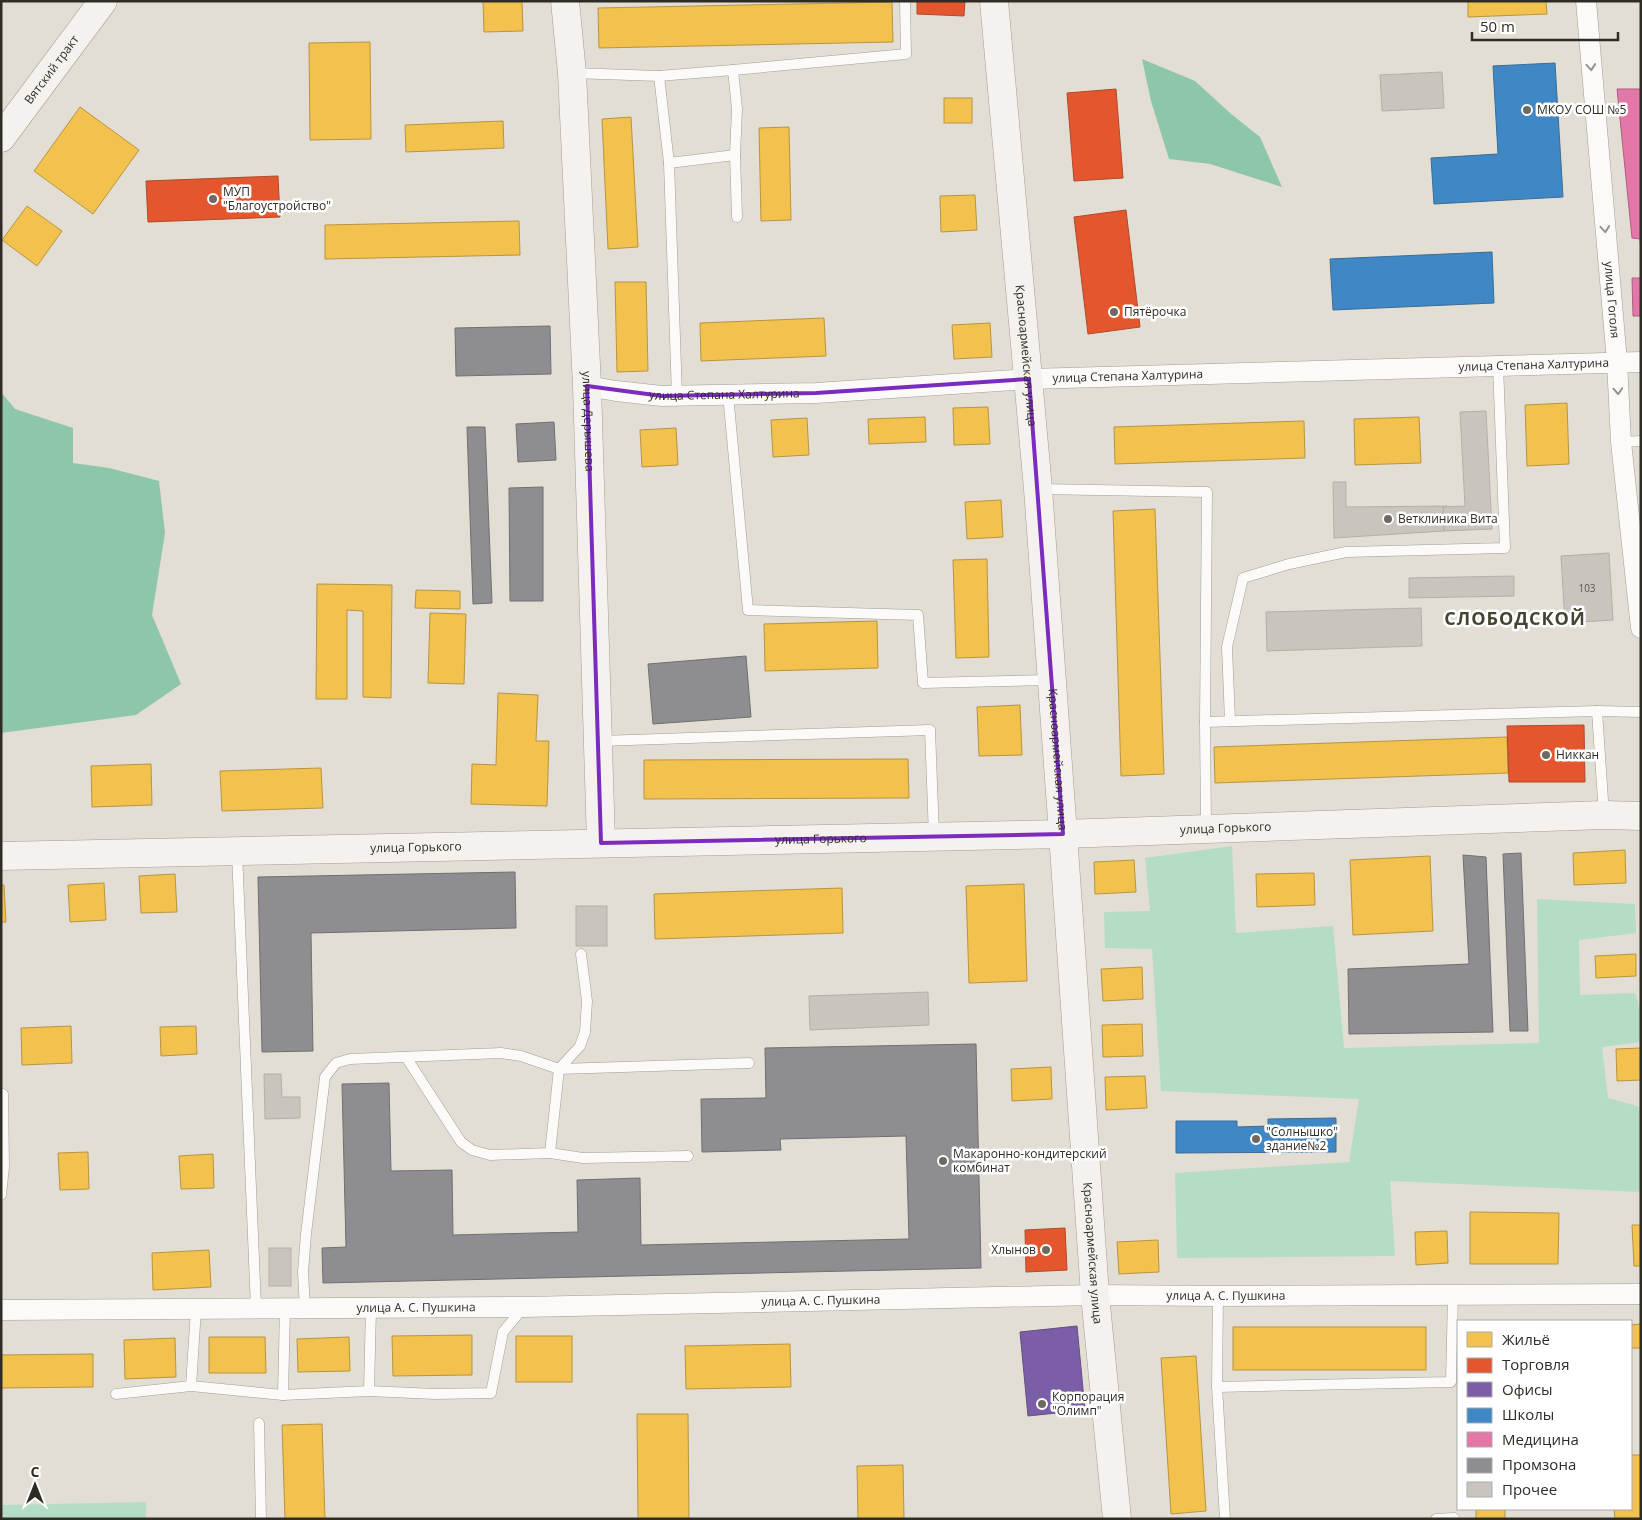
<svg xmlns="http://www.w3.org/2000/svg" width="1642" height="1520" font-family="'Open Sans',sans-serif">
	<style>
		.green { fill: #b5ddc6 }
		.forest { fill: #8dc6ab }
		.homes { fill: #f2c14e; stroke: #b89442 }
		.shops { fill: #e4572e; stroke: #ae4a2b }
		.offices { fill: #7b5ea7; stroke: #644f80 }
		.schools { fill: #3f88c5; stroke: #3a6c95 }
		.health { fill: #e377a8; stroke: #ad6081 }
		.industry { fill: #8d8d92; stroke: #717071 }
		.building { fill: #cac4be; stroke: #b5afaa }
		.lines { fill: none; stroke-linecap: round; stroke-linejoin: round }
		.lane-casing { stroke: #a29e96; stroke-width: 11 }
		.street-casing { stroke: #a29e96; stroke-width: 21 }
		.secondary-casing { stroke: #a29e96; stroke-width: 29 }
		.lane { stroke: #fbfaf9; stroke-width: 10 }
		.street { stroke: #fbfaf9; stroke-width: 20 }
		.secondary { stroke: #f5f1ef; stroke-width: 28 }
		.oneway { stroke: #95938f }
		.marked { fill: none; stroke: #7b2cbf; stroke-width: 4; stroke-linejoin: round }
		.poi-dot { fill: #6e6a62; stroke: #fff; stroke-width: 2 }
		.labels { text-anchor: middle; stroke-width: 5; stroke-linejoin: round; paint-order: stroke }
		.number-label { font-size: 10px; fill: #58544e }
		.street-label { font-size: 12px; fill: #2f2c25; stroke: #fff }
		.poi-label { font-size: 12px; fill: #2f2c25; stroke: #fff; text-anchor: start }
		.district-label { font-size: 18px; font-weight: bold; letter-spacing: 1px; fill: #474232; stroke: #fff }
	</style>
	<rect width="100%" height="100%" fill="#e2ded4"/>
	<g class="green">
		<path d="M1232,846L1236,933L1333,926L1344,1048L1539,1043L1537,899L1635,904L1636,933L1579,940L1580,995L1635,993L1641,1011V1042L1602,1047L1608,1098L1641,1107V1192L1390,1181L1395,1256L1177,1258L1175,1173L1349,1162L1359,1099L1161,1091L1152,949L1105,948L1104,912L1150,911L1145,858Z"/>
		<path d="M146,1502V1519H3L2,1505Z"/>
	</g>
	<g class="forest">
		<path d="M1142,59L1195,81L1230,113L1260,137L1282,187L1210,164L1169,159L1151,101Z"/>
		<path d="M1,392L15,409L73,428V463L109,468L159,481L165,533L152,615L181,684L136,715L1,733Z"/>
	</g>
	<g class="homes">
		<path d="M483,1H522L523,31L484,32Z"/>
		<path d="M1468,1H1546L1547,14L1468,17Z"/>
		<path d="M892,2L893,42L599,48L598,8Z"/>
		<path d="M370,42L371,139L310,140L309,43Z"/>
		<rect x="944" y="98" width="28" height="25"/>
		<path d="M80,107L139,150L93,214L34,171Z"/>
		<path d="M631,117L638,247L608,249L602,119Z"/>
		<path d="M503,121L504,148L406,152L405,125Z"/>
		<path d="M789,127L791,220L761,221L759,128Z"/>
		<path d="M975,195L977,230L941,232L940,196Z"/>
		<path d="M27,206L62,231L37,266L2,240Z"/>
		<path d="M519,221L520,255L325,259V225Z"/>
		<path d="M615,282H646L648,371L617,372Z"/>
		<path d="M824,318L826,356L701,361L700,323Z"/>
		<path d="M990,323L992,357L954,359L952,325Z"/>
		<path d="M1567,403L1569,464L1527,466L1525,405Z"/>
		<path d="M988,407L990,444L954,445L953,408Z"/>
		<path d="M925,417L926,442L869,444L868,419Z"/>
		<path d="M1419,417L1421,463L1355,465L1354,419Z"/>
		<path d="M807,418L809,455L773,457L771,420Z"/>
		<path d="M1304,421L1305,458L1115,464L1114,427Z"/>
		<path d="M676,428L678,465L642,467L640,430Z"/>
		<path d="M1001,500L1003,537L967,539L965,502Z"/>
		<path d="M1155,509L1164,774L1121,776L1113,511Z"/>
		<path d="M987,559L989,657L956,658L953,560Z"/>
		<path d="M317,584L392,585L391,698L363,697V611L347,610V699H316Z"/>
		<path d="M416,590L460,591V609L415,608Z"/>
		<path d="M430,613L466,614L464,684L428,683Z"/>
		<path d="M877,621L878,668L765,671L764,624Z"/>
		<path d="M498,693L538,695L536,741H549L547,806L471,804L472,764L496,765Z"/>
		<path d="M1020,705L1022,755L979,756L977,707Z"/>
		<path d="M1507,737L1508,773L1215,783L1214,747Z"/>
		<path d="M908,759L909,798L644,799V760Z"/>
		<path d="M151,764L152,805L92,807L91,766Z"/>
		<path d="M321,768L323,808L222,811L220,771Z"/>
		<path d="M1625,850L1626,883L1574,885L1573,853Z"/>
		<path d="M1430,856L1433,931L1353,935L1350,860Z"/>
		<path d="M1134,860L1136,892L1095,894L1094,862Z"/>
		<path d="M1314,873L1315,905L1257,907L1256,874Z"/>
		<path d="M175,874L177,912L141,913L139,876Z"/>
		<path d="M104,883L106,920L70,922L68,885Z"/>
		<path d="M1024,884L1027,981L969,983L966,886Z"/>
		<path d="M1,885H4L6,922H1Z"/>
		<path d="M842,888L843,933L655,939L654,894Z"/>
		<path d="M1636,954V976L1596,978L1595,956Z"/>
		<path d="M1142,967L1143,999L1103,1001L1101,969Z"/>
		<path d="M1142,1024L1143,1056L1103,1057L1102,1025Z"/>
		<path d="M71,1026L72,1063L22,1065L21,1028Z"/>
		<path d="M196,1026L197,1054L161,1056L160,1027Z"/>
		<path d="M1641,1048V1080L1617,1081L1616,1049Z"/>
		<path d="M1051,1067L1052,1099L1012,1101L1011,1069Z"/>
		<path d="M1145,1076L1147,1108L1106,1110L1105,1077Z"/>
		<path d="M88,1152L89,1189L60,1190L58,1153Z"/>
		<path d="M213,1154L214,1188L181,1189L179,1156Z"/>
		<path d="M1470,1212L1559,1213L1558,1264H1470Z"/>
		<path d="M1632,1225H1641V1266H1634Z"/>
		<path d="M1447,1231L1448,1263L1416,1265L1415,1232Z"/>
		<path d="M1158,1240L1159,1272L1119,1274L1117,1242Z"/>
		<path d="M209,1250L211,1287L153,1290L152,1253Z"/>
		<path d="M1641,1324V1348H1631V1325Z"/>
		<rect x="1233" y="1327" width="193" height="43"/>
		<path d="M472,1335V1375L393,1376L392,1336Z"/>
		<rect x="516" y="1336" width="56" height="46"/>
		<path d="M209,1337H265L266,1373H209Z"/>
		<path d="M349,1337L350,1371L298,1372L297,1339Z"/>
		<path d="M175,1338L176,1377L125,1379L124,1340Z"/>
		<path d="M790,1344L791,1387L686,1389L685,1346Z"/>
		<path d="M93,1354V1387L1,1388V1355Z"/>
		<path d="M1196,1356L1206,1511L1171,1514L1161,1358Z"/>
		<path d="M637,1414H688L689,1519H638Z"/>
		<path d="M322,1424L325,1519H285L282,1425Z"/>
		<path d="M1631,1455H1641V1519H1615L1614,1509H1631Z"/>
		<path d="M903,1465L904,1519H858L857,1466Z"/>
		<rect x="1476" y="1509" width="29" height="10"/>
	</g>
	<g class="shops">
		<path d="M917,1H965L964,16L917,14Z"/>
		<path d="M1116,89L1123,178L1074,181L1067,93Z"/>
		<path d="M278,176L280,217L148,222L146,181Z"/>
		<path d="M1126,210L1140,327L1088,334L1074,217Z"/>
		<path d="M1584,725L1585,782H1509L1507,726Z"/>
		<path d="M1065,1228L1067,1270L1026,1272L1025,1230Z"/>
	</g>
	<path class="offices" d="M1077,1326L1085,1410L1028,1416L1020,1332Z"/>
	<g class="schools">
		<path d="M1555,63L1563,197L1434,204L1431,158L1498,154L1493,66Z"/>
		<path d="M1492,252L1494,303L1333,310L1330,259Z"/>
		<path d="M1336,1118V1152L1176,1153V1121H1237V1127L1268,1126V1119Z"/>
	</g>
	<g class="health">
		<path d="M1617,89H1641V251L1640,239L1632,238Z"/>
		<path d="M1632,278H1641V316H1633Z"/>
	</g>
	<g class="industry">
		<path d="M550,326L551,374L456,376L455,328Z"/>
		<path d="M554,422L556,460L518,462L516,424Z"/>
		<path d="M467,427H485L492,603L473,604Z"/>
		<path d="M543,487V601H510L509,488Z"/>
		<path d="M746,656L751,717L653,724L648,664Z"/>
		<path d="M1521,853L1528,1031H1510L1503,854Z"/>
		<path d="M1463,855L1486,857L1493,1032L1349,1034L1348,969L1469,964Z"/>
		<path d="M515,872L516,928L311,933L313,1051L262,1052L258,877Z"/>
		<path d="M976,1044L981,1268L323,1283L322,1248L346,1247L342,1084L389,1083L391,1171L452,1170L453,1235L578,1232L577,1180L640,1178L641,1245L909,1239L906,1136L780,1139L781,1150L702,1152L701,1099L766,1098L765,1048Z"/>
	</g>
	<g class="building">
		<path d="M1442,72L1444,108L1382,111L1380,75Z"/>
		<path d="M1486,411L1492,529L1444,531L1443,507L1465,506L1460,412Z"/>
		<path d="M1333,482H1346V507L1447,506L1443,507L1444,531L1334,538Z"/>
		<path d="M1609,553L1613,620L1565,623L1561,556Z"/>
		<path d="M1514,576V596L1409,598V578Z"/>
		<path d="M1421,608L1422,646L1267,651L1266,612Z"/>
		<rect x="576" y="906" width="31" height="40"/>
		<path d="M928,992L929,1025L810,1030L809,996Z"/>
		<path d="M264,1074H281L282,1097H300V1118L265,1119Z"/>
		<rect x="269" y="1248" width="22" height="38"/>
	</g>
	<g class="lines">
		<defs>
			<g id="lane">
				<path d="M733,70L906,54L905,1"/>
				<path d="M572,73L659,76L733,70L737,109L735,155"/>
				<path d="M659,76L669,163"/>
				<path d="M728,394L748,610L918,615L923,683L1051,680"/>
				<path d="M677,396L669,163L735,155L737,217"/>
				<path d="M1621,442L1641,441"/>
				<path d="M1039,489L1207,492L1205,722L1206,827"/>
				<path d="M1597,711L1604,815"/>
				<path d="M1230,721L1227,647L1243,578L1289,564L1346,552L1505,548L1498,365"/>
				<path d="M1205,722L1597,711L1641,712"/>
				<path d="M600,741L930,730L934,836"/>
				<path d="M237,852L256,1308"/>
				<path d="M406,1057L461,1142L472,1150L490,1155L550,1153L559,1069L580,1046L585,1032L587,1001L581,954"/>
				<path d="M550,1153L583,1158L688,1156"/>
				<path d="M1,1195L4,1167L3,1094"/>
				<path d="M1218,1296L1217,1387L1225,1519"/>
				<path d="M305,1308L303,1272L306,1234L325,1077L336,1063L350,1059L501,1053L521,1056L559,1069L749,1063"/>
				<path d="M191,1386L196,1309"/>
				<path d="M1217,1387L1451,1382L1453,1295"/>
				<path d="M369,1391L371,1308"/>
				<path d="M116,1394L191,1386L283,1395L369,1391L435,1394L491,1393L503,1332L523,1308"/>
				<path d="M283,1395L285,1308"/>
				<path d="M259,1423L261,1519"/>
				<path d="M1436,1519L1454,1518"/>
			</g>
			<g id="street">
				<path id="s1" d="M1586,1L1617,362L1621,442L1641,628"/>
				<path id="s2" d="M587,386L616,391L662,396L816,393L1029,379L1641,362"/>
				<path id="s3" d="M1,1310L523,1307L1095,1295L1218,1296L1641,1294"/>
			</g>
			<g id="secondary">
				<path id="s4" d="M565,1L572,73L587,386L601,843"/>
				<path id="s5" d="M994,1L1038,489L1063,834L1095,1295L1117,1519"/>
				<path id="s6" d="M1,138L103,1"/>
				<path id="s7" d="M1,856L1063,834L1604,815L1641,816"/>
			</g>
		</defs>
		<use href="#lane" class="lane-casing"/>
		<use href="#street" class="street-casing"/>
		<use href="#secondary" class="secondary-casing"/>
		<use href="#lane" class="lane"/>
		<use href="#street" class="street"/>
		<use href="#secondary" class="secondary"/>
	</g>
	<defs><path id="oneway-chevron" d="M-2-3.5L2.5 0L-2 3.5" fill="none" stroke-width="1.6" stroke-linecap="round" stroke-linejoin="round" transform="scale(1.25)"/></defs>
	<g class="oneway">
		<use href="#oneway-chevron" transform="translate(1591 67) rotate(85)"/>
		<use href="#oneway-chevron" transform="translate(1605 229) rotate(85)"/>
		<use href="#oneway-chevron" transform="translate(1618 391) rotate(87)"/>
	</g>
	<path class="marked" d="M1029,379L1063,834L601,843L587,386L662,396L816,393Z"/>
	<g class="poi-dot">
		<circle cx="1527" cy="110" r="5"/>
		<circle cx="213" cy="199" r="5"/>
		<circle cx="1114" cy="312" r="5"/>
		<circle cx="1388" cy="519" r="5"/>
		<circle cx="1546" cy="755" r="5"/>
		<circle cx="1256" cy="1139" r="5"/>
		<circle cx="943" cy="1161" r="5"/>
		<circle cx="1046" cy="1250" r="5"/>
		<circle cx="1042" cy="1404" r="5"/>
	</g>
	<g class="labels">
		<g class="number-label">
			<text x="1587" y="592">103</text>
		</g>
		<g class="street-label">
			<text dy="4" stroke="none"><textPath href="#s6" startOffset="85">Вятский тракт</textPath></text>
			<text dy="4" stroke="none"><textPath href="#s1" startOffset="300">улица Гоголя</textPath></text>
			<text dy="4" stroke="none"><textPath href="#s5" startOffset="356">Красноармейская улица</textPath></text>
			<text dy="4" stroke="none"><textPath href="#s2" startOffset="948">улица Степана Халтурина</textPath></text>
			<text dy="4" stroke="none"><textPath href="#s2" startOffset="542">улица Степана Халтурина</textPath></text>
			<text dy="4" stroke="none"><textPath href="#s2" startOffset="138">улица Степана Халтурина</textPath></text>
			<text dy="4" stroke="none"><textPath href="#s4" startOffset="421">улица Дерышева</textPath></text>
			<text dy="4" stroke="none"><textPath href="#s5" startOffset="761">Красноармейская улица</textPath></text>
			<text dy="4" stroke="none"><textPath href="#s7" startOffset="1225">улица Горького</textPath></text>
			<text dy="4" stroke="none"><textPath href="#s7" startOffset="820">улица Горького</textPath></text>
			<text dy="4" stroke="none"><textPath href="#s7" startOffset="415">улица Горького</textPath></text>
			<text dy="4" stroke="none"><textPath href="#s5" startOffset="1256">Красноармейская улица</textPath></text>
			<text dy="4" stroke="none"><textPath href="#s3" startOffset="1225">улица А. С. Пушкина</textPath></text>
			<text dy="4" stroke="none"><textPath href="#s3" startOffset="820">улица А. С. Пушкина</textPath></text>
			<text dy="4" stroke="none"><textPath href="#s3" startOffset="415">улица А. С. Пушкина</textPath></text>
		</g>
		<g class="poi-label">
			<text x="1537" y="114">МКОУ СОШ №5</text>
			<text x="223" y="196">МУП<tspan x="223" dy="14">"Благоустройство"</tspan></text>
			<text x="1124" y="316">Пятёрочка</text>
			<text x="1398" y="523">Ветклиника Вита</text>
			<text x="1556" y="759">Никкан</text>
			<text x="1266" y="1136">"Солнышко"<tspan x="1266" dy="14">здание№2</tspan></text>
			<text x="953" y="1158">Макаронно-кондитерский<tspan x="953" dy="14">комбинат</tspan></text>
			<text x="1036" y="1254" text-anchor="end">Хлынов</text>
			<text x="1052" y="1401">Корпорация<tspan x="1052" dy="14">"Олимп"</tspan></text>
		</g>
		<g class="district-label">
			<text x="1515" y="625">СЛОБОДСКОЙ</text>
		</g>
	</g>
	<rect width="1642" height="1520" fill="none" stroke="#2f2c25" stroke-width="5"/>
	<rect x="1457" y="1320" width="175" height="190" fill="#ffffff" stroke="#acaba8"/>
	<rect x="1467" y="1332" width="25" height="15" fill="#f2c14e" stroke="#acaba8"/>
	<text x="1502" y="1345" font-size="15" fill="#2f2c25">Жильё</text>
	<rect x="1467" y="1358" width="25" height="15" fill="#e4572e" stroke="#acaba8"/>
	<text x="1502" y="1370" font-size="15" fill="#2f2c25">Торговля</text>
	<rect x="1467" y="1382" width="25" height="15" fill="#7b5ea7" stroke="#acaba8"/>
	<text x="1502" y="1395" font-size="15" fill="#2f2c25">Офисы</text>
	<rect x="1467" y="1408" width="25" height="15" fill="#3f88c5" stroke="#acaba8"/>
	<text x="1502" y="1420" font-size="15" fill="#2f2c25">Школы</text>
	<rect x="1467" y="1432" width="25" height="15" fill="#e377a8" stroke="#acaba8"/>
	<text x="1502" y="1445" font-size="15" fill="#2f2c25">Медицина</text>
	<rect x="1467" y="1458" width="25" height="15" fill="#8d8d92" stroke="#acaba8"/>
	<text x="1502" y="1470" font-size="15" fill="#2f2c25">Промзона</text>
	<rect x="1467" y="1482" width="25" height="15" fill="#cac4be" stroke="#acaba8"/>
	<text x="1502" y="1495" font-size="15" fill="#2f2c25">Прочее</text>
	<g transform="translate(35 1485)" stroke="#ffffff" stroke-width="4" paint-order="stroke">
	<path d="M0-4L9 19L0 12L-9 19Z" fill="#2f2c25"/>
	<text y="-8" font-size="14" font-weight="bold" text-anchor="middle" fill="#2f2c25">С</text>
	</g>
	<path d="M1472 32v8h146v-8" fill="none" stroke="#2f2c25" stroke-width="2.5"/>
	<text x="1480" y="32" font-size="15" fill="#2f2c25" stroke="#ffffff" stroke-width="4" paint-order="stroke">50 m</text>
</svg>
